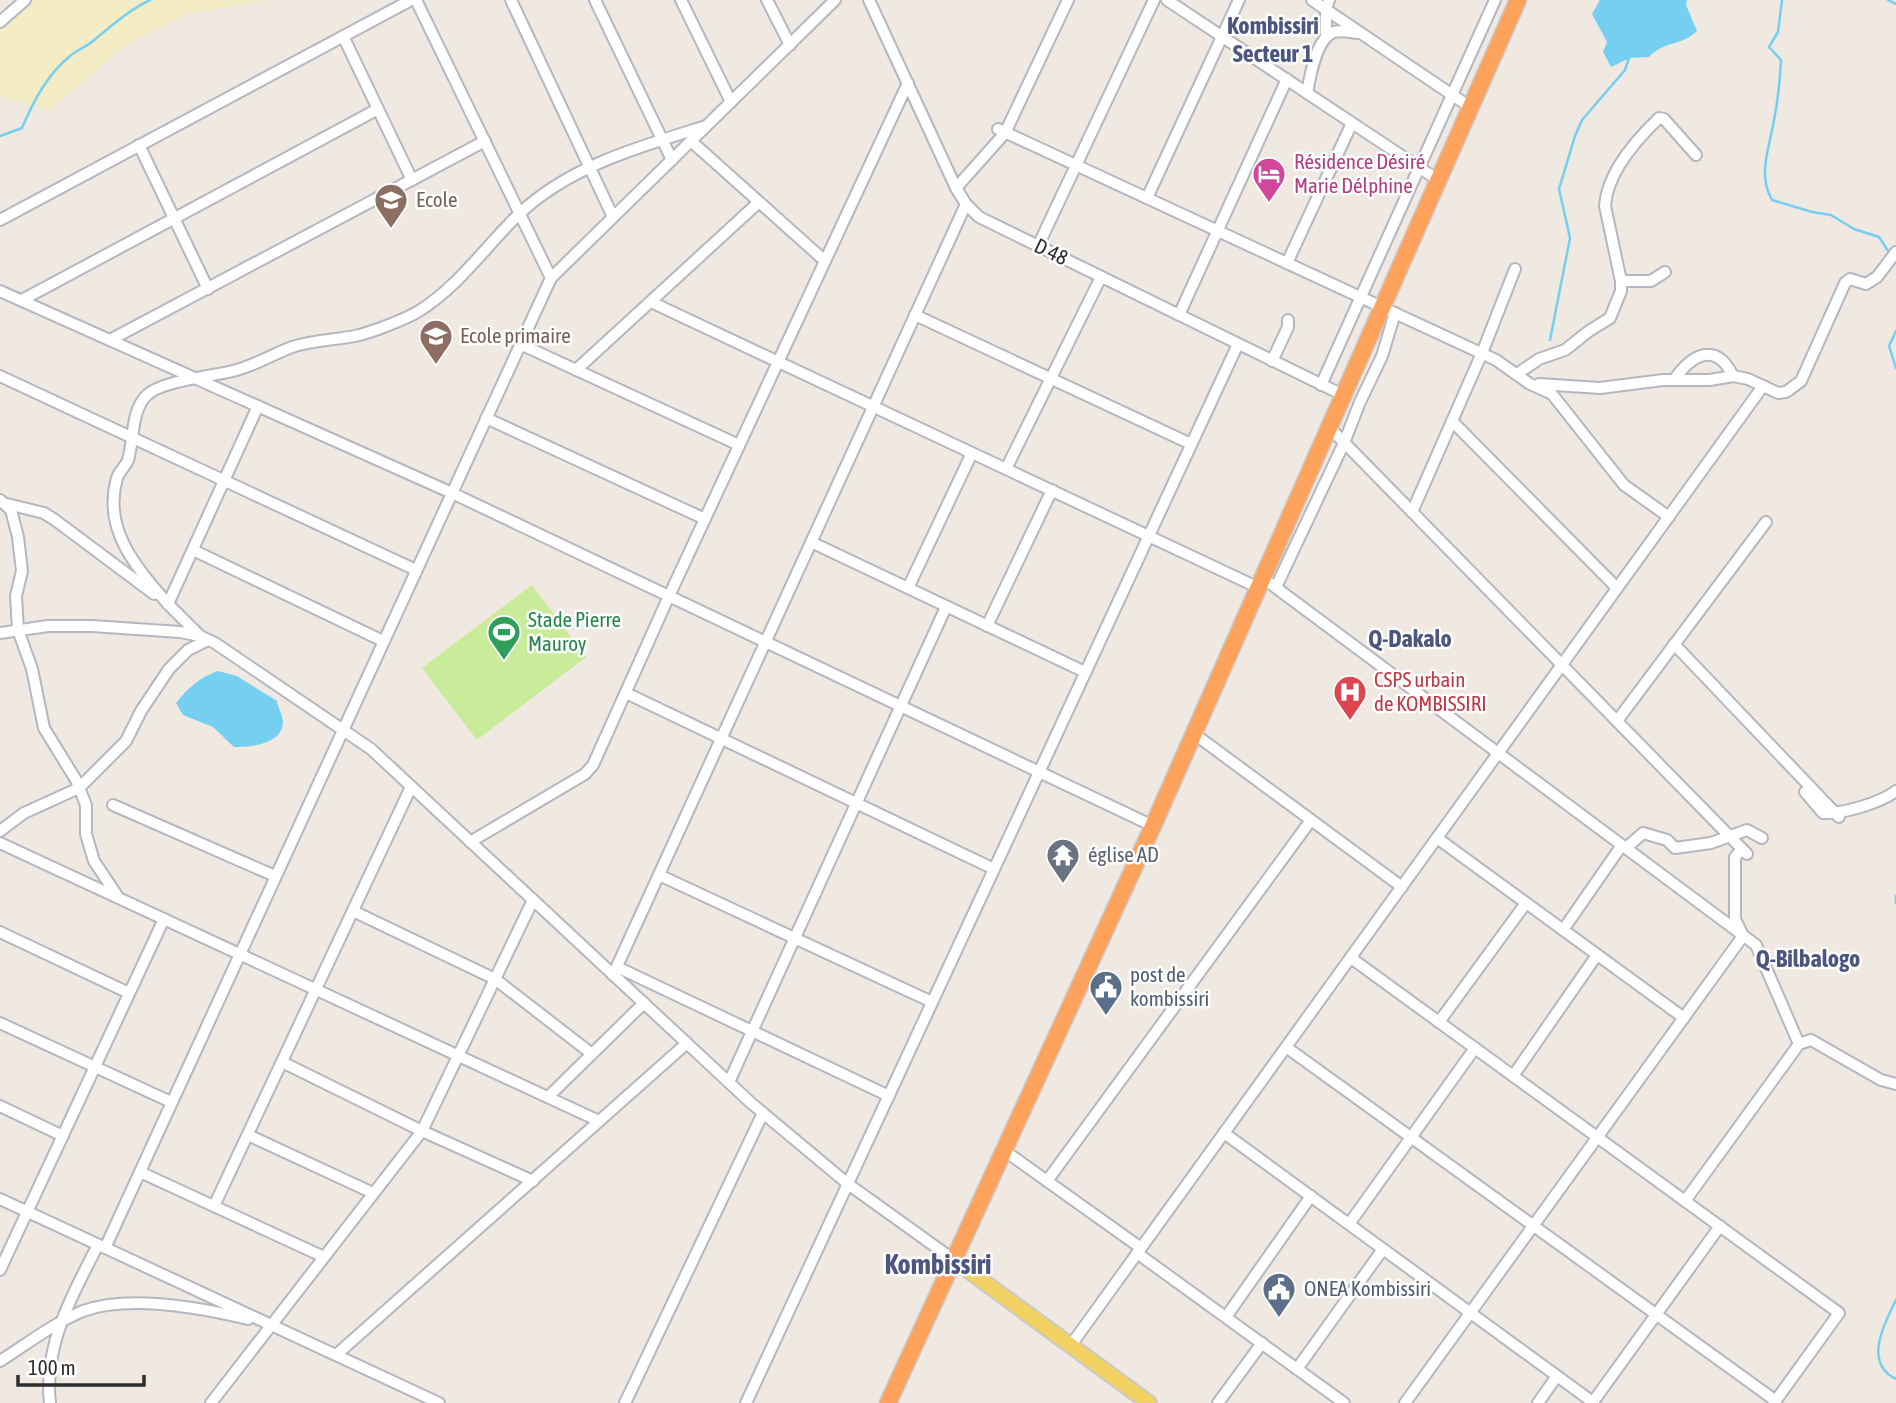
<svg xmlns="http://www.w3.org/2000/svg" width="1896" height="1403" font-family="'Asap Condensed',sans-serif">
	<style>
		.sand { fill: #f3ecc5 }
		.pitch { fill: #c9ec9a }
		.water { fill: #75cff0 }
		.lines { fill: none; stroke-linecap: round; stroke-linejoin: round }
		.stream { stroke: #75cff0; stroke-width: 2.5 }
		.minor-casing { stroke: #b4b7c1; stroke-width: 14 }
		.major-casing { stroke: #c9c9c9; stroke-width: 18 }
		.highway-casing { stroke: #c9c9c9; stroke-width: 19 }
		.minor { stroke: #fff; stroke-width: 10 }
		.major { stroke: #f2d163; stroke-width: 14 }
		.highway { stroke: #ffa35c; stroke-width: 16 }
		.labels { text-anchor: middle; stroke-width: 5; stroke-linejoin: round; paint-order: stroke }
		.hotel-label { font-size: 21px; fill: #b23c85; stroke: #fff; text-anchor: start }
		.education-label { font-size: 21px; fill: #785e54; stroke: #fff; text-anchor: start }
		.street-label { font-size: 21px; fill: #2e2e2e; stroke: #fff }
		.leisure-label { font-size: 21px; fill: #27864d; stroke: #fff; text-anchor: start }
		.health-label { font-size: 21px; fill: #be3a42; stroke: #fff; text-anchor: start }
		.worship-label { font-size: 21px; fill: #5b616d; stroke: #fff; text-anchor: start }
		.service-label { font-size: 21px; fill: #4e5e75; stroke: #fff; text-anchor: start }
		.quarter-label { font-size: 24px; font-weight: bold; fill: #4d5680; stroke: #fff }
		.district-label { font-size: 28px; font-weight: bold; fill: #4d5680; stroke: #fff }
	</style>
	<rect width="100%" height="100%" fill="#efe9e1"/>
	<path class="sand" d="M25,0H267L185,15L126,45L50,111L0,96V22Z"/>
	<path class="pitch" d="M532,585L586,657L477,740L422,668Z"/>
	<g class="water">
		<path d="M1600,0H1687L1686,5L1697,31C1680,47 1665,40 1649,57L1630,58L1611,67L1603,52L1607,42L1592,14Z"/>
		<path d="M218,671L237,676L277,701C278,708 283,716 283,723C281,745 250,747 234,747L213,727L183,715L176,703C189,687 199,678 218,671Z"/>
	</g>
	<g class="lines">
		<g class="stream">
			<path d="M1782,0L1778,32L1769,47L1781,60C1780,80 1778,100 1774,120C1770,146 1757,174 1772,200L1812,212L1831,215L1854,229L1879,237L1890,254"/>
			<path d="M1888,0L1896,4"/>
			<path d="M0,136L22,128C34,100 47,75 70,56C77,50 86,47 93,41C111,26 129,10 150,0"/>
			<path d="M1896,331L1889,346L1896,368"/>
			<path d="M1550,340L1570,238L1559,189L1575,136L1582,120L1625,70L1630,55"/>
			<path d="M1896,896V903"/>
			<path d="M1896,1300C1884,1324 1863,1363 1896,1379"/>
		</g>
		<defs>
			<g id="minor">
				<path d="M416,0L551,278"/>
				<path d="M511,0L613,217"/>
				<path d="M595,0L672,160"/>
				<path d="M681,0L731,102"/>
				<path d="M767,0L790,45"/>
				<path d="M869,0L956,188L966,204L979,217L1343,395"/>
				<path d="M1167,0L1438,180"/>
				<path d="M1312,0L1470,107"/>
				<path d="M0,22L25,0"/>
				<path d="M343,36L412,180"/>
				<path d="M1326,37V9L1329,0"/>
				<path d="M1307,93C1310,77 1316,38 1334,32C1341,30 1349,32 1357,33"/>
				<path d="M998,129L1496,360L1530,384L1552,394L1624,485L1669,517"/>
				<path d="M691,141L825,261"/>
				<path d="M139,145L208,289"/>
				<path d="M956,188L1005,133L1068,0"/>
				<path d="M1147,198L1239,0"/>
				<path d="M0,220L411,0"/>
				<path d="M1038,246L1154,0"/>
				<path d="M1287,263L1352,123"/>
				<path d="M1621,281H1651L1665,272"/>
				<path d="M0,291L452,493L1153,826"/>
				<path d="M22,300L378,109"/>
				<path d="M651,302L1259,588"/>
				<path d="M915,315L1191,444"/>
				<path d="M1179,315L1287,79"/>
				<path d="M110,340L485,141"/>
				<path d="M520,344L739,445"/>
				<path d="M1272,361L1288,327V320"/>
				<path d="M576,370L759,202"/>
				<path d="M1517,374L1539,359L1565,350L1589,331L1610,318L1621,291V281L1605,206C1607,173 1636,140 1659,118L1664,119L1696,155"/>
				<path d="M0,376L416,570"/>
				<path d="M1674,380C1692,354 1716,341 1733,376"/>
				<path d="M1539,384L1600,388L1663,380H1710L1733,376L1748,379L1778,393L1786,392L1801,381L1845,283L1850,279L1866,284L1877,277L1896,252"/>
				<path d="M1321,385L1495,0"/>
				<path d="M486,418L705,519"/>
				<path d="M1452,421L1617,588"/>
				<path d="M1329,427L1747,854"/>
				<path d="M1006,469L1101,277"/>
				<path d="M0,500L11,510L18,537L22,571L16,596L18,630L32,669L44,728L76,780L86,805V834L94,861L118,897"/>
				<path d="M7,504L44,513L55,520L154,594"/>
				<path d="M1412,512L1482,353L1515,269"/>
				<path d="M811,542L1085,672"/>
				<path d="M193,550L383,641"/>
				<path d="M1263,578L1756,945L1799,1044"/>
				<path d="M1276,587L1344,443L1360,402L1382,356L1395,313"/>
				<path d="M908,588L972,453"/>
				<path d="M168,604C137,568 102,530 117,478C119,471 126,466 128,460C134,440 131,410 147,395C161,381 213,376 233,371C254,366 273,354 292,347C312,340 335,340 355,336C370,333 406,319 419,311C458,287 486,246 518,215C568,167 638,147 703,127"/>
				<path d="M987,626L1052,490"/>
				<path d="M0,633L48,626H92L180,632L200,636L215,643L371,749L751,1103L848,1184L954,1260"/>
				<path d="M200,636L168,604L258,406"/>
				<path d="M1674,644L1839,817"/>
				<path d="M626,693L994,869"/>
				<path d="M1617,721L1766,522"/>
				<path d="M1193,733L1402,887"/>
				<path d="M1805,792L1823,813C1843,814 1880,803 1896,791"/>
				<path d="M113,805L275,876"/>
				<path d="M0,831L24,813L79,788L126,741L141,711L169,669L188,650L208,640"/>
				<path d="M1437,838L1684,1018"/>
				<path d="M470,842L585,774L593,765L669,596L908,83"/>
				<path d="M0,843L599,1121"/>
				<path d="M1626,848L1643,833L1667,840L1675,848L1711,843L1747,830L1762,838"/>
				<path d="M659,875L932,1002"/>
				<path d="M353,911L495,979L592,1054"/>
				<path d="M1563,930L1622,845"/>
				<path d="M0,932L129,993"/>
				<path d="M1351,958L1839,1313L1774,1403"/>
				<path d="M617,967L889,1096"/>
				<path d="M613,975L966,204"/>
				<path d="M1439,1022L1526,903"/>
				<path d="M0,1023L171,1102"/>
				<path d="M1286,1047L1776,1401"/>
				<path d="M282,1062L422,1131L533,1181"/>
				<path d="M1513,1076L1597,955"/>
				<path d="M729,1082L946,607"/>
				<path d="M548,1097L644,1003"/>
				<path d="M0,1106L63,1136"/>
				<path d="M1224,1133L1594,1403"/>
				<path d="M248,1135L373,1193"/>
				<path d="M1005,1151L1141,1248"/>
				<path d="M140,1172L324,1257"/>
				<path d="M1047,1181L1311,820"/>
				<path d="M0,1199L439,1403"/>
				<path d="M1685,1201L1799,1044L1811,1040L1881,1080L1896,1084"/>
				<path d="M214,1206L411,787"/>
				<path d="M1349,1224L1475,1048"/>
				<path d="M105,1248L551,278L835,0"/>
				<path d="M1137,1253L1344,1403"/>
				<path d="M0,1270L164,919"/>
				<path d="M1226,1317L1311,1196"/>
				<path d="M1071,1345L1763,386"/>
				<path d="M336,1355L687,1043"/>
				<path d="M0,1361C27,1344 54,1323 83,1311C129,1294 202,1308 248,1319"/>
				<path d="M1297,1369L1383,1249"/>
				<path d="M1593,1402L1720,1226"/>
				<path d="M50,1403C43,1346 73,1293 98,1245"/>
				<path d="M211,1403L422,1131L533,900"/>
				<path d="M625,1403L763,1113"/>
				<path d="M746,1403L1238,344"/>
				<path d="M1218,1403L1262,1343"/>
				<path d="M1405,1403L1743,936L1735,919V857L1742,849"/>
				<path d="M1538,1403L1557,1376"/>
			</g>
			<path id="major" d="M954,1260L1149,1403"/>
			<path id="highway" d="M888,1403L1153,826L1518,0"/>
		</defs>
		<use href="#minor" class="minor-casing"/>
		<use href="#major" class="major-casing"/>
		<use href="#highway" class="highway-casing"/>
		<use href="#minor" class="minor"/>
		<use href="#major" class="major"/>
		<use href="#highway" class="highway"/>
	</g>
	<defs>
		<symbol id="hotel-pin" viewBox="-11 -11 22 30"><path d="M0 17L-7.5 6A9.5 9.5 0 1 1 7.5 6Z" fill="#d1479c" stroke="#fff"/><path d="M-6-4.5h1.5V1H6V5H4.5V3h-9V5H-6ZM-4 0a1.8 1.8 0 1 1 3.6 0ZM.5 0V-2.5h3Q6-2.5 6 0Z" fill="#fff"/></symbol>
		<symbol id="school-pin" viewBox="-11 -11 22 30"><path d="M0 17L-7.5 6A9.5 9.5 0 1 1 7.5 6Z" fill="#8d6e63" stroke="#fff"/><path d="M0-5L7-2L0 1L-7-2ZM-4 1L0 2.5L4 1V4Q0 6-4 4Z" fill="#fff"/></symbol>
		<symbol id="stadium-pin" viewBox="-11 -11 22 30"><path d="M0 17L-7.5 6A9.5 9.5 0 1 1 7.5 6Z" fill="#2e9e5b" stroke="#fff"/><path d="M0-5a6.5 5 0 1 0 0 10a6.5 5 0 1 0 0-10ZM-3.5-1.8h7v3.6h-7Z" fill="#fff"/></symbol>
		<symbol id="hospital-pin" viewBox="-11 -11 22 30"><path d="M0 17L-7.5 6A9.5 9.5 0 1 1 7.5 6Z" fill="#e0444e" stroke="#fff"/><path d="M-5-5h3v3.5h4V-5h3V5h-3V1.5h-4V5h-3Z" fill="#fff"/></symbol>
		<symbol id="temple-pin" viewBox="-11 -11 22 30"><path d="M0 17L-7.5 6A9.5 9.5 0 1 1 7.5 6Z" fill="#6b7280" stroke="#fff"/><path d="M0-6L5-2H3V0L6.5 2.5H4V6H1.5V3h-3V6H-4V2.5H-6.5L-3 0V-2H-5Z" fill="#fff"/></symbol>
		<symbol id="civic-pin" viewBox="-11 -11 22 30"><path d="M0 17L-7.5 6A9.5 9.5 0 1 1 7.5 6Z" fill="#5c6f8a" stroke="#fff"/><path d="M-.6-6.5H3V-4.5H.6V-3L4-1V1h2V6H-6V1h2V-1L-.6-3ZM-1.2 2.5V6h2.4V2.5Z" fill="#fff"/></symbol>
	</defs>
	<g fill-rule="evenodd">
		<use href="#hotel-pin" x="1250" y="155" width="38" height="52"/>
		<use href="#school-pin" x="372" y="181" width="38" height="52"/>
		<use href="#school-pin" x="417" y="317" width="38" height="52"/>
		<use href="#stadium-pin" x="485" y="613" width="38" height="52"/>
		<use href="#hospital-pin" x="1331" y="673" width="38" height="52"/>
		<use href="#temple-pin" x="1044" y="836" width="38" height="52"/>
		<use href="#civic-pin" x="1087" y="968" width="38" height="52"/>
		<use href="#civic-pin" x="1260" y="1270" width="38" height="52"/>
	</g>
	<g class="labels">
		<g class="hotel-label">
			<text x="1294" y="169">Résidence Désiré<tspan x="1294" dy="24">Marie Délphine</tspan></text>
		</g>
		<g class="education-label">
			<text x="416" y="207">Ecole</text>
			<text x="460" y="343">Ecole primaire</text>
		</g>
		<g class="street-label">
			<text transform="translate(1051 252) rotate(26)" y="7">D 48</text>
		</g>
		<g class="leisure-label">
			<text x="528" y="627">Stade Pierre<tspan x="528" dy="24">Mauroy</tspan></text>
		</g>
		<g class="health-label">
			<text x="1374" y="687">CSPS urbain<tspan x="1374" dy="24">de KOMBISSIRI</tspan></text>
		</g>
		<g class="worship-label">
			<text x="1088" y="862">église AD</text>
		</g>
		<g class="service-label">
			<text x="1130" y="982">post de<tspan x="1130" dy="24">kombissiri</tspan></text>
			<text x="1304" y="1296">ONEA Kombissiri</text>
		</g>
		<g class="quarter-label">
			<text x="1273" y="34">Kombissiri<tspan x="1273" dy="28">Secteur 1</tspan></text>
			<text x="1410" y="647">Q-Dakalo</text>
			<text x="1808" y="967">Q-Bilbalogo</text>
		</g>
		<g class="district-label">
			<text x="938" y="1274">Kombissiri</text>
		</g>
	</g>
	<path d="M18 1375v10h126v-10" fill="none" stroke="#2e2e2e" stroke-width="3.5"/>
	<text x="28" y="1375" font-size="21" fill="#2e2e2e" stroke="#ffffff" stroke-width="5" paint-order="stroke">100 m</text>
</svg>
